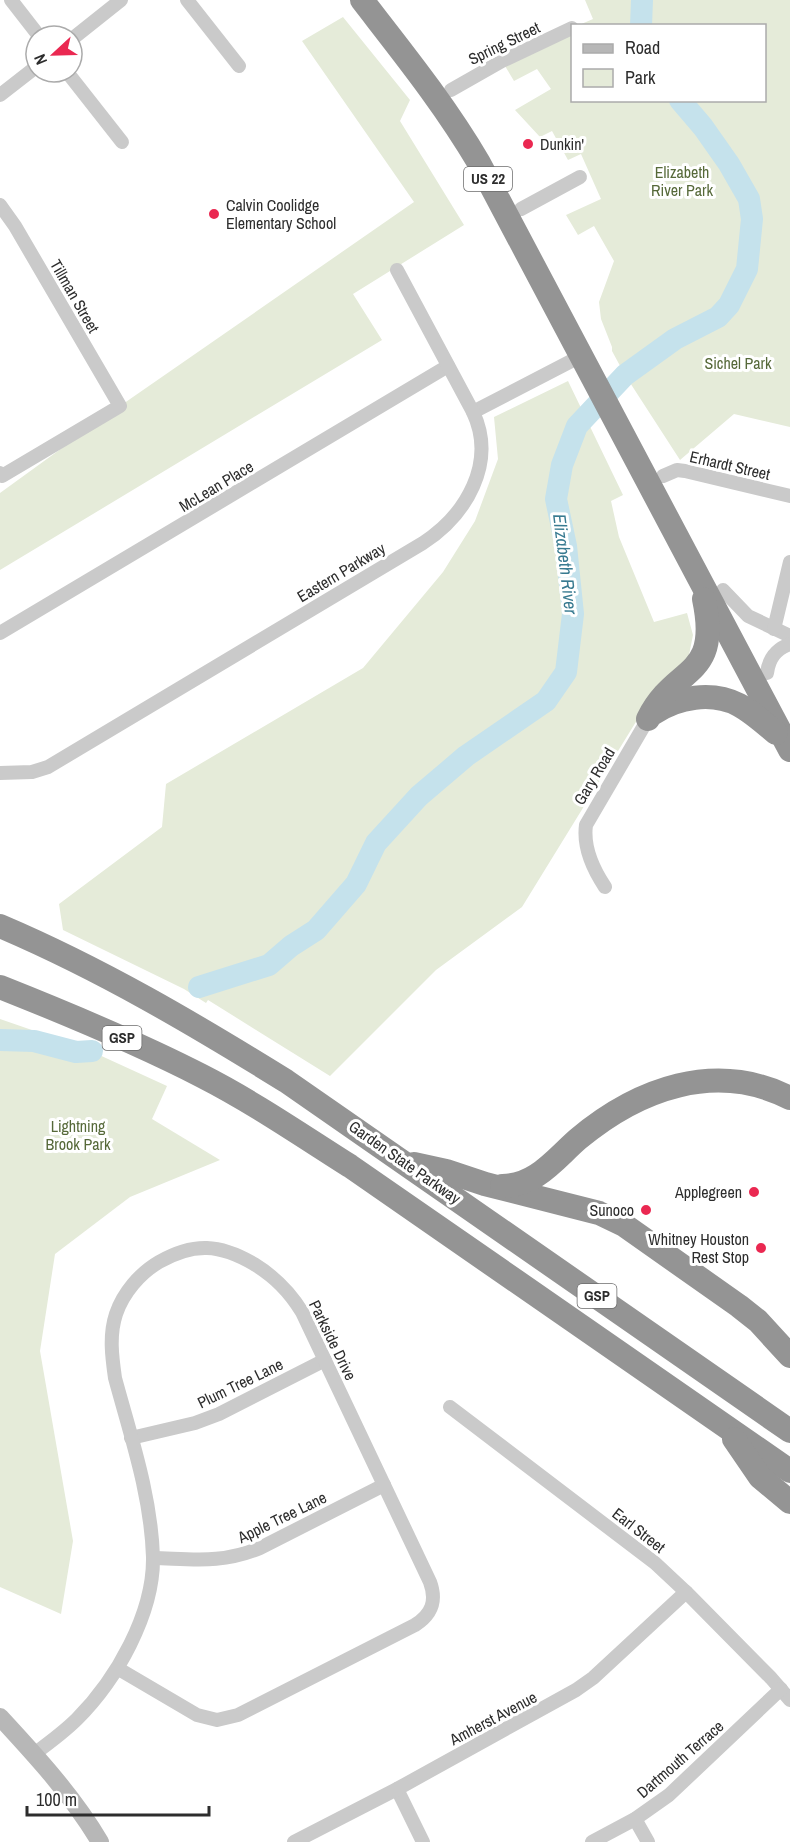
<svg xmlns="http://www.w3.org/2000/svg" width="790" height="1842" font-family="'Archivo Narrow',sans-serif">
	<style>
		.green { fill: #e5ebd9 }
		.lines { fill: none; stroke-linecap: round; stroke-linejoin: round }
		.river { stroke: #c5e2ec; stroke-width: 22 }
		.street { stroke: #cacaca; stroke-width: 14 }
		.secondary { stroke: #b7b7b7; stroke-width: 18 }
		.highway { stroke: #949494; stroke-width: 24 }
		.poi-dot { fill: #ea2851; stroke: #fff; stroke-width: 2 }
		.labels { text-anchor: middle; stroke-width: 6; stroke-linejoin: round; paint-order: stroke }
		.shield { fill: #fff; stroke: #6c6c6c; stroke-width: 1.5 }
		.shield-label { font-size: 15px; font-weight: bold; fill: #2d2d2d }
		.street-label { font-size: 16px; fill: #2d2d2d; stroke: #fff }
		.poi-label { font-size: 16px; fill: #2d2d2d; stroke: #fff; text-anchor: end }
		.park-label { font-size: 16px; fill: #566939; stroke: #fff }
		.water-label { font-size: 18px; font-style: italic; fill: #397b91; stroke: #fff }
	</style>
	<rect width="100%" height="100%" fill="#fff"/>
	<g class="green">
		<path d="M585,0H790V427L734,414L680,460L625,375L612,351V347L601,319L599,302L614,261L594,226L578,235L566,215L601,199L581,154L568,160L552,131L540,137L515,110L551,89L537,69L514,81L502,61L572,28V100H764V26L579,25L593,19Z"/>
		<path d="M343,17L410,100L400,121L464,225L353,294L382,340L0,570V493L120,406L414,202L302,41Z"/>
		<path d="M568,381L623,495L611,501L619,537L654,622L687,613L693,635L688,660L650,699L522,907L436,970L330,1076L208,1000L206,1003L184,989L63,930L59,904L162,827L166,784L363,668L443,572L475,521L498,459L494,417Z"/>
		<path d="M0,1019L84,1048L167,1086L152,1119L220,1160L130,1197L55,1254L40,1351L73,1541L61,1614L0,1587Z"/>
	</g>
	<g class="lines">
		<g class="river">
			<path d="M641,26L642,0"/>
			<path d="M199,987L269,965L291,946L316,930L356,884L376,843L419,796L466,756L546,701L566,672L573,614L566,546L556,499L562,465L577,426L625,375L675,339L718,317L729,305L747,269L752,219L749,199L729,164L703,127L680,100"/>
			<path d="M0,1040L34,1041L76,1052L92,1051"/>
		</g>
		<g class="street">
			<path d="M11,0L39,36"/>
			<path d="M187,0L239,66"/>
			<path d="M72,39L121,0"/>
			<path d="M67,72L122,142"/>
			<path d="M451,90L502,61L572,28"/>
			<path d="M0,95L36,67"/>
			<path d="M0,205L15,226L120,406L2,476L0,473"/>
			<path d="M521,209L580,177"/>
			<path d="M473,412L581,356"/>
			<path d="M663,476L677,470L685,471L790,496"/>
			<path d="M723,590L748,616L790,636"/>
			<path d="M774,629L790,562"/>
			<path d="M0,633L448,366"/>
			<path d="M767,673C769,658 776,649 790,644"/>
			<path d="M0,773L32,772L48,767L423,543C466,515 497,463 473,412L397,270"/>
			<path d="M605,887C593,869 583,847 586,825L648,719"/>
			<path d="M450,1407L655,1563L686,1592L771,1678L790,1700"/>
			<path d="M131,1438L195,1423L219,1414L325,1360"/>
			<path d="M153,1558C193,1559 222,1564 260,1548L384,1485"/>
			<path d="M34,1754C49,1743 64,1732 77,1719C116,1680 154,1614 153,1557C151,1495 131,1437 115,1378C112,1357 109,1335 116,1314C123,1293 140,1273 159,1262C194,1242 220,1244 254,1264C275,1277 289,1291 302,1312L430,1582C437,1601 432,1614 415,1625L238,1715L217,1720L197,1715L117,1668"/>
			<path d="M397,1789L423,1842"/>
			<path d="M635,1819L648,1842"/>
			<path d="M294,1842L397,1789L576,1690L593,1678L686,1592"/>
			<path d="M592,1842L635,1819L669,1795L781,1689"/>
		</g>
		<path class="secondary" d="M0,1717C36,1756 73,1796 100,1842"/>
		<g class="highway">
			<path d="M362,0C403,53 445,105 479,163L790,750"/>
			<path d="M654,713C677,697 712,691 739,705C752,712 764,723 776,733"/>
			<path d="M648,719C675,664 721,680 704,599"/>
			<path d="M0,926C101,969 194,1024 286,1081L790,1431"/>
			<path d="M0,987C68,1014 136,1042 202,1076C253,1102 301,1135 350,1166L790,1471"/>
			<path d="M414,1164L446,1171L485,1184L599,1213L624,1225L739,1306L758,1321L790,1356"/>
			<path d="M502,1186C536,1186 555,1159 578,1139C638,1089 715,1060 790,1098"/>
			<path d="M734,1439L760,1477L790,1502"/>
		</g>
	</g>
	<g class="poi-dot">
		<circle cx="528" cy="144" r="6"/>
		<circle cx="214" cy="214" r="6"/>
		<circle cx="754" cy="1192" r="6"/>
		<circle cx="646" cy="1210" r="6"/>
		<circle cx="761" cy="1248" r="6"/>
	</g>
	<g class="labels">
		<g class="shield">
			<rect x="464" y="167" width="48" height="24" rx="4.5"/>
			<rect x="102.5" y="1026" width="39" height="24" rx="4.5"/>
			<rect x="577.5" y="1284" width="39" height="24" rx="4.5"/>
		</g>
		<g class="shield-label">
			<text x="488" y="184">US 22</text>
			<text x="122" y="1043">GSP</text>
			<text x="597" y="1301">GSP</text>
		</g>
		<g class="street-label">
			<text transform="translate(504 43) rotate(-26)" y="6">Spring Street</text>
			<text transform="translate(75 296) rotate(60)" y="6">Tillman Street</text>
			<text transform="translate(730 465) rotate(13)" y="6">Erhardt Street</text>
			<text transform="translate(216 486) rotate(-31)" y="6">McLean Place</text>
			<text transform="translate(341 572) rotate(-31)" y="6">Eastern Parkway</text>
			<text transform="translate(594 776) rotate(-59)" y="6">Gary Road</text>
			<text transform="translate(405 1162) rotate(35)" y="6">Garden State Parkway</text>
			<text transform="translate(333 1340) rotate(64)" y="6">Parkside Drive</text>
			<text transform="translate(240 1383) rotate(-26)" y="6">Plum Tree Lane</text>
			<text transform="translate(282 1517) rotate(-26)" y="6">Apple Tree Lane</text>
			<text transform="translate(639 1530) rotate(38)" y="6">Earl Street</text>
			<text transform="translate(493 1718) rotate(-28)" y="6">Amherst Avenue</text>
			<text transform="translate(680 1759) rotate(-41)" y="6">Dartmouth Terrace</text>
		</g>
		<g class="poi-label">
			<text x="540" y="150" text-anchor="start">Dunkin'</text>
			<text x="226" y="211" text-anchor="start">Calvin Coolidge<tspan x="226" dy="18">Elementary School</tspan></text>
			<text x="742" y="1198">Applegreen</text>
			<text x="634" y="1216">Sunoco</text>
			<text x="749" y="1245">Whitney Houston<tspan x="749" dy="18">Rest Stop</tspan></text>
		</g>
		<g class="park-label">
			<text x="682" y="178">Elizabeth<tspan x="682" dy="18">River Park</tspan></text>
			<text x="738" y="369">Sichel Park</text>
			<text x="78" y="1132">Lightning<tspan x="78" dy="18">Brook Park</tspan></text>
		</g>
		<g class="water-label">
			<text transform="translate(565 564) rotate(83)" y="6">Elizabeth River</text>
		</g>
	</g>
	<rect x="571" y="24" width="195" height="78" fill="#ffffff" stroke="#ababab" stroke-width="1.5"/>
	<rect x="583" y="44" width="30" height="9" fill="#b7b7b7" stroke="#ababab" stroke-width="1.5"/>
	<text x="625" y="54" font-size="18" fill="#2d2d2d">Road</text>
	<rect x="583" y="69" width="30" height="18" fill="#e5ebd9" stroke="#ababab" stroke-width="1.5"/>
	<text x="625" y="84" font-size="18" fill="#2d2d2d">Park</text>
	<g transform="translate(54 54) rotate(248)"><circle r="28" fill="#ffffff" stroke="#ababab" stroke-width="1.5"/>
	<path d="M0-4.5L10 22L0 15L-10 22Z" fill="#ea2851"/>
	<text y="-9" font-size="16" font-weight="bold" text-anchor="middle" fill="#2d2d2d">N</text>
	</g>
	<path d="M27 1806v9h182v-9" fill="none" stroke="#2d2d2d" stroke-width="3"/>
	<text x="36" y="1806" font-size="18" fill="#2d2d2d" stroke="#ffffff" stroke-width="4.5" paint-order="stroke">100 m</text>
</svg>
